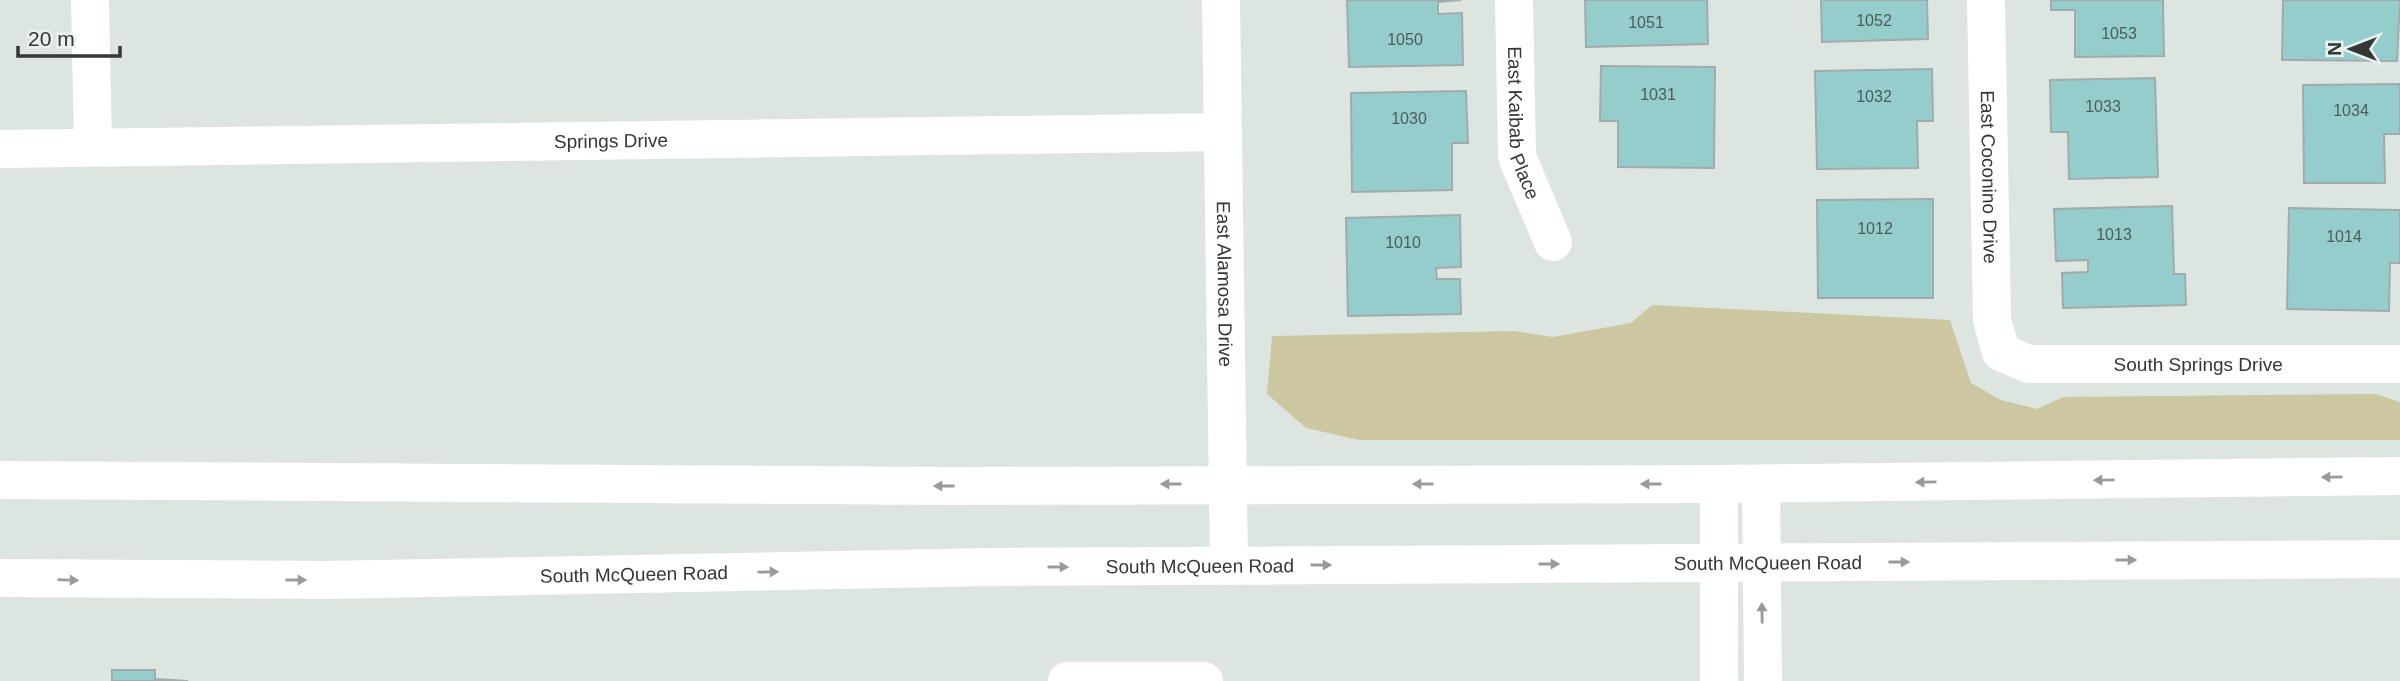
<svg xmlns="http://www.w3.org/2000/svg" width="2400" height="681" font-family="Helvetica,sans-serif">
	<style>
		.green { fill: #cdc7a1 }
		.building { fill: #95cdcc; stroke: #a1abab; stroke-width: 2 }
		.lines { fill: none; stroke-linecap: round; stroke-linejoin: round }
		.minor { stroke: #fff; stroke-width: 38 }
		.major { stroke: #fff; stroke-width: 38 }
		.oneway { fill: #999b9a }
		.labels { text-anchor: middle; stroke-width: 5; stroke-linejoin: round; paint-order: stroke }
		.number-label { font-size: 16px; fill: #4c5c5b }
		.street-label { font-size: 19px; fill: #333735; stroke: #e9f2ed }
	</style>
	<rect width="100%" height="100%" fill="#dce5e0"/>
	<path class="green" d="M1652,305L1950,320L1971,383L2001,400L2037,409L2063,397L2376,394L2400,402V440H1359L1306,428L1267,394L1272,336L1514,331L1553,337L1631,323Z"/>
	<g class="building">
		<path d="M1347,0H1461L1438,2V14L1462,13L1463,65L1349,67Z"/>
		<path d="M1585,0H1707L1708,44L1586,47Z"/>
		<path d="M1821,0H1927L1928,39L1822,42Z"/>
		<path d="M2051,0H2163L2164,56L2075,57V10H2051Z"/>
		<path d="M2283,0H2400L2397,61L2282,60Z"/>
		<path d="M1601,66L1715,67L1714,168L1618,167V121H1600Z"/>
		<path d="M1932,69L1933,121H1917L1918,168L1817,169L1815,71Z"/>
		<path d="M2155,78L2158,177L2069,179L2068,132H2051L2050,80Z"/>
		<path d="M2400,84V134H2384L2385,183H2304L2303,85Z"/>
		<path d="M1466,91L1468,143H1452V190L1352,192L1351,93Z"/>
		<path d="M1933,199V298H1818L1817,200Z"/>
		<path d="M2172,206L2174,274H2185L2186,305L2063,308L2062,273L2088,272V260L2056,261L2054,209Z"/>
		<path d="M2289,208L2400,210V263H2390L2389,311L2287,309Z"/>
		<path d="M1460,215L1461,267L1436,268L1437,279H1460L1461,314L1348,316L1346,218Z"/>
		<path d="M112,670H155V679L188,681H112Z"/>
	</g>
	<g class="lines">
		<g class="minor">
			<path d="M90,0L93,147"/>
			<path id="s1" d="M1221,0L1229,566"/>
			<path id="s2" d="M1514,0L1517,157L1553,242"/>
			<path id="s3" d="M1986,0L1992,320L2001,352L2028,364H2400"/>
			<path id="s4" d="M0,149L1223,132"/>
			<path d="M1761,484L1763,681"/>
			<path d="M1067,681H1204"/>
			<path d="M1719,681V484"/>
		</g>
		<g class="major">
			<path d="M0,480L954,486L1719,484L2400,476"/>
			<path id="s5" d="M0,578L325,580L990,567L2400,559"/>
		</g>
	</g>
	<defs><path id="oneway-solid" d="M-6-.8H1V-3.2L6.5 0L1 3.2V.8H-6Z" transform="scale(1.75)"/></defs>
	<g class="oneway">
		<use href="#oneway-solid" transform="translate(2332 477) rotate(179)"/>
		<use href="#oneway-solid" transform="translate(2104 480) rotate(179)"/>
		<use href="#oneway-solid" transform="translate(1926 482) rotate(179)"/>
		<use href="#oneway-solid" transform="translate(1171 484) rotate(180)"/>
		<use href="#oneway-solid" transform="translate(1423 484) rotate(-180)"/>
		<use href="#oneway-solid" transform="translate(1651 484) rotate(-180)"/>
		<use href="#oneway-solid" transform="translate(944 486) rotate(-180)"/>
		<use href="#oneway-solid" transform="translate(2126 560)"/>
		<use href="#oneway-solid" transform="translate(1899 562)"/>
		<use href="#oneway-solid" transform="translate(1549 564)"/>
		<use href="#oneway-solid" transform="translate(1321 565)"/>
		<use href="#oneway-solid" transform="translate(1058 567)"/>
		<use href="#oneway-solid" transform="translate(768 572) rotate(-1)"/>
		<use href="#oneway-solid" transform="translate(68 580) rotate(2)"/>
		<use href="#oneway-solid" transform="translate(296 580)"/>
		<use href="#oneway-solid" transform="translate(1762 613) rotate(-91)"/>
	</g>
	<g class="labels">
		<g class="number-label">
			<text x="1874" y="26">1052</text>
			<text x="1646" y="28">1051</text>
			<text x="2119" y="39">1053</text>
			<text x="1405" y="45">1050</text>
			<text x="1658" y="100">1031</text>
			<text x="1874" y="102">1032</text>
			<text x="2103" y="112">1033</text>
			<text x="2351" y="116">1034</text>
			<text x="1409" y="124">1030</text>
			<text x="1875" y="234">1012</text>
			<text x="2114" y="240">1013</text>
			<text x="2344" y="242">1014</text>
			<text x="1403" y="248">1010</text>
		</g>
		<g class="street-label">
			<text dy="7" stroke="none"><textPath href="#s2" startOffset="124">East Kaibab Place</textPath></text>
			<text dy="7" stroke="none"><textPath href="#s4" startOffset="611">Springs Drive</textPath></text>
			<text dy="7" stroke="none"><textPath href="#s3" startOffset="177">East Coconino Drive</textPath></text>
			<text dy="7" stroke="none"><textPath href="#s1" startOffset="284">East Alamosa Drive</textPath></text>
			<text dy="7" stroke="none"><textPath href="#s3" startOffset="553">South Springs Drive</textPath></text>
			<text dy="7" stroke="none"><textPath href="#s5" startOffset="1768">South McQueen Road</textPath></text>
			<text dy="7" stroke="none"><textPath href="#s5" startOffset="1200">South McQueen Road</textPath></text>
			<text dy="7" stroke="none"><textPath href="#s5" startOffset="634">South McQueen Road</textPath></text>
		</g>
	</g>
	<g transform="translate(2351 49) rotate(270)" stroke="#e9f2ed" stroke-width="5" paint-order="stroke">
	<path d="M0-5L12 26L0 18L-12 26Z" fill="#333735"/>
	<text y="-10" font-size="19" font-weight="bold" text-anchor="middle" fill="#333735">N</text>
	</g>
	<path d="M18 46v10h102v-10" fill="none" stroke="#333735" stroke-width="3.5"/>
	<text x="28" y="46" font-size="21" fill="#333735" stroke="#e9f2ed" stroke-width="5" paint-order="stroke">20 m</text>
</svg>
